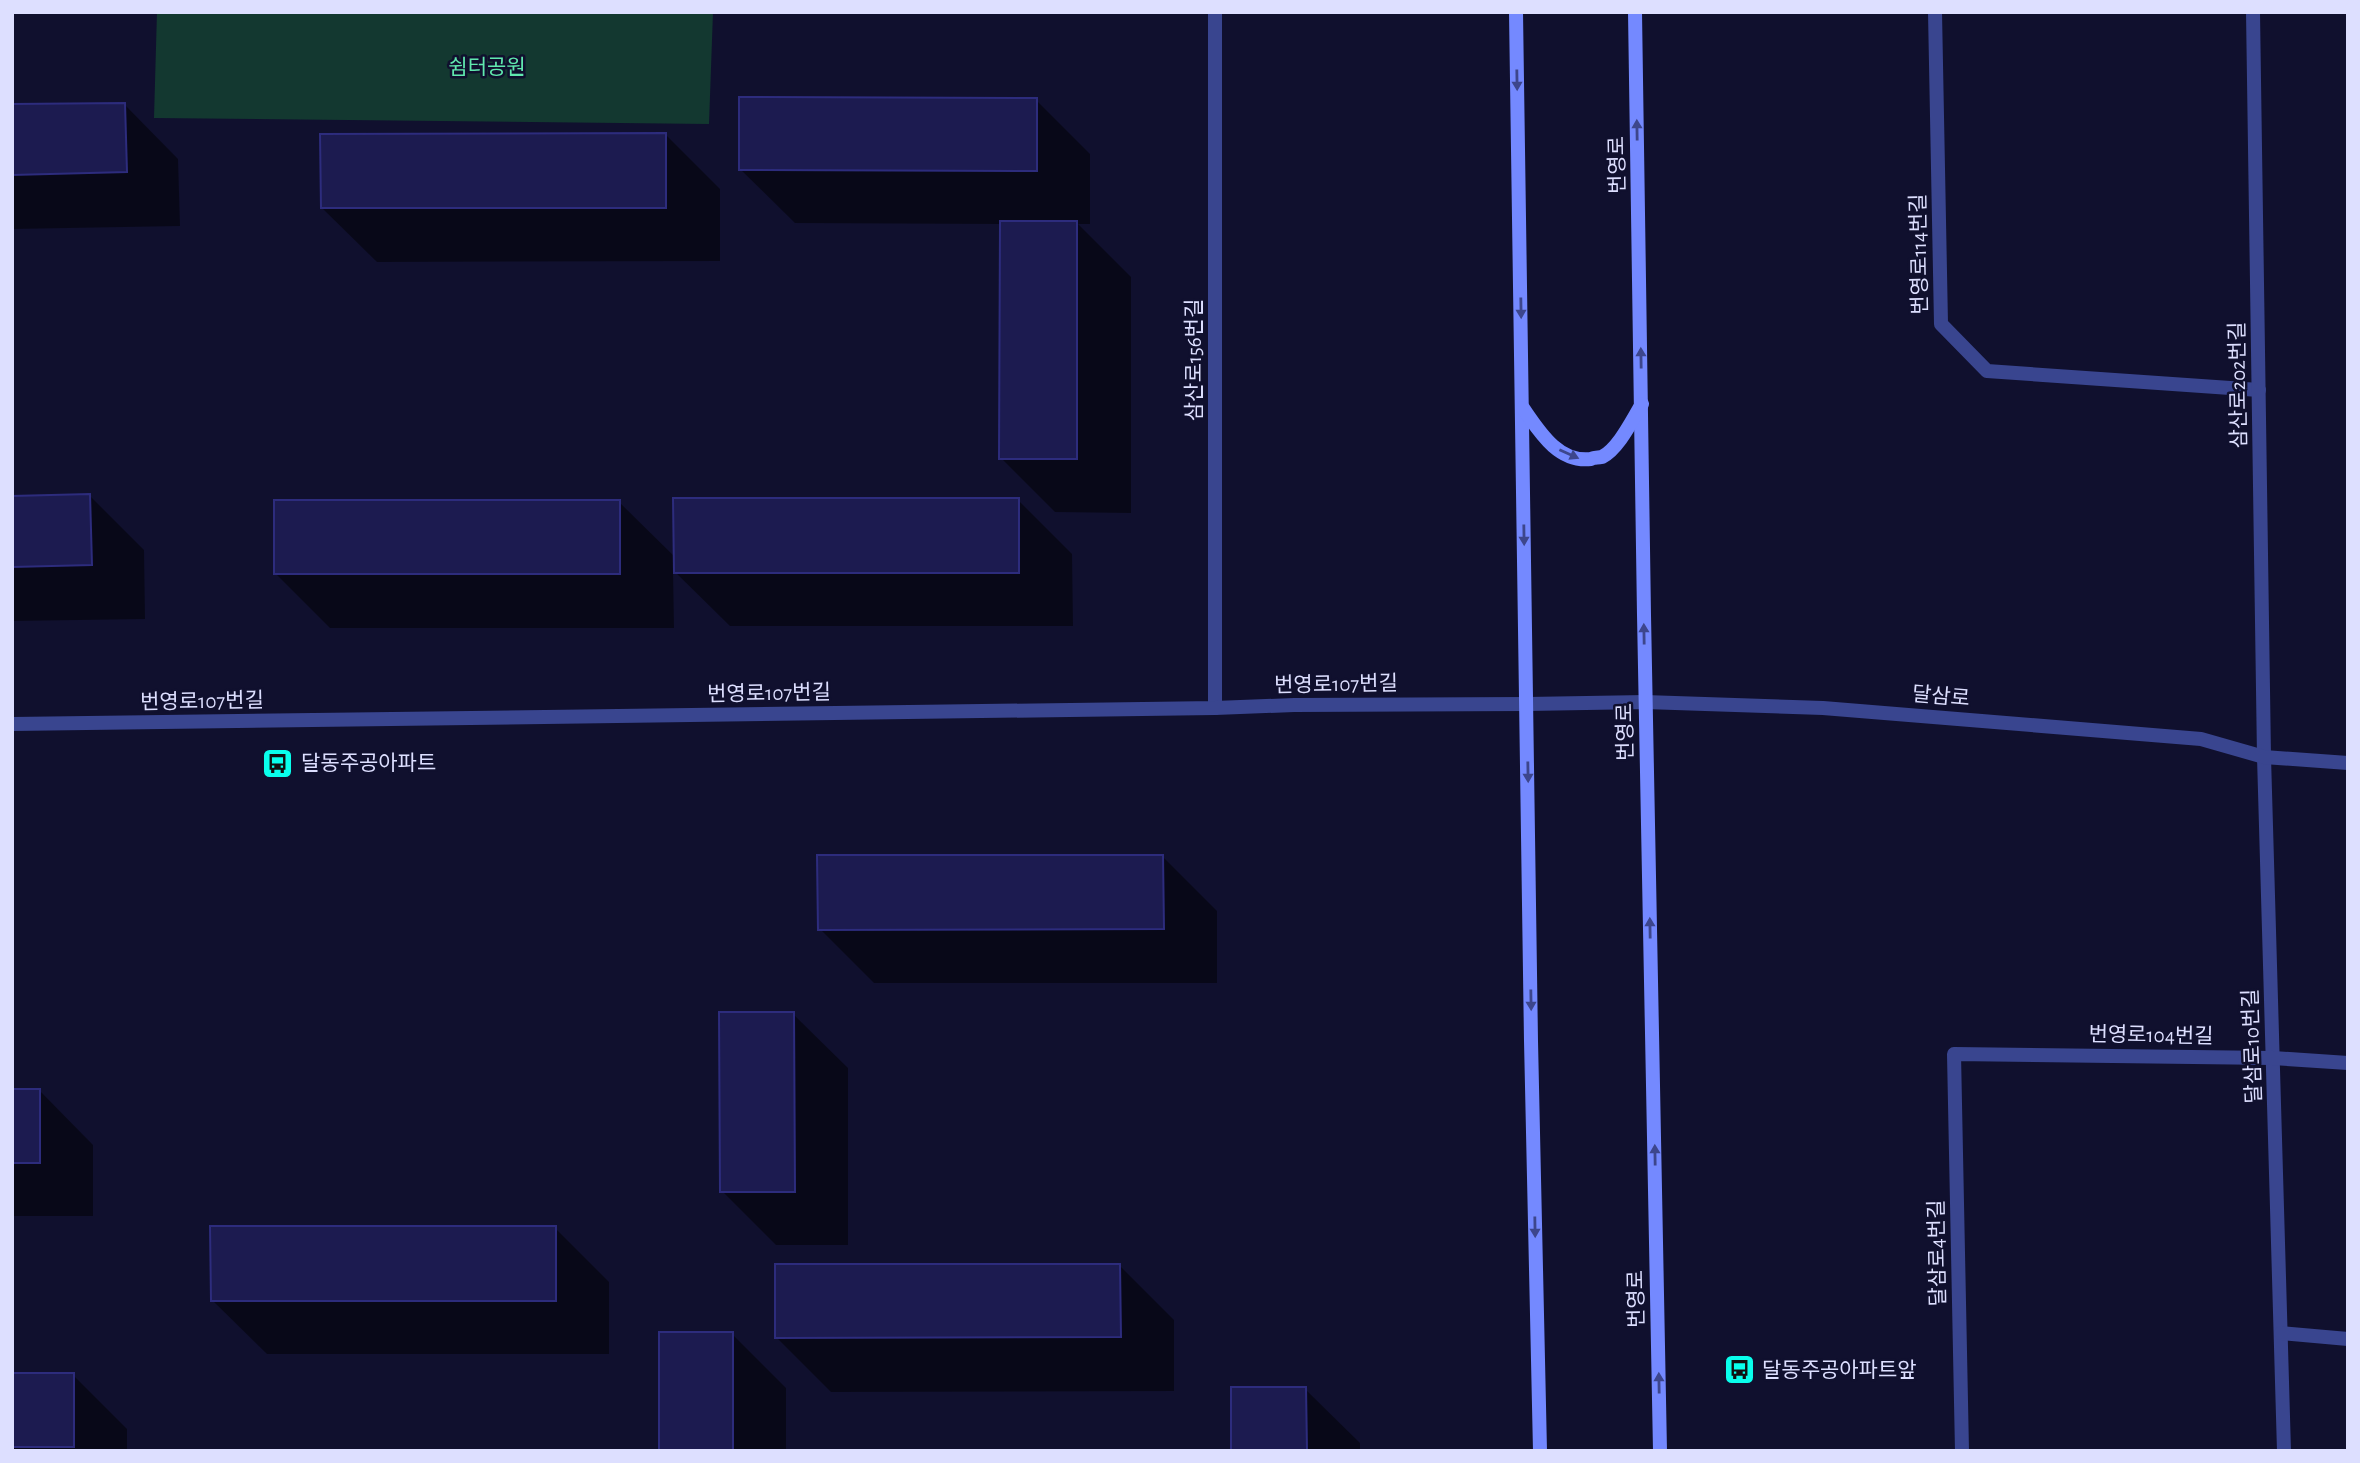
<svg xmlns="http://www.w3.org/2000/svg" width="2360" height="1463" font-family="'Alegreya Sans','Noto Sans KR',sans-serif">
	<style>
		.green { fill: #133830 }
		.shadow { fill: #0007 }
		.building { fill: #1c1b50; stroke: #2d2c7d; stroke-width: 2 }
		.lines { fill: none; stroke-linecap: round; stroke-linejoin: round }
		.minor { stroke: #39458f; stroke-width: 14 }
		.tertiary { stroke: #39458f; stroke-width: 14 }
		.secondary { stroke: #7489ff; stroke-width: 14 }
		.oneway { fill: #3d468c }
		.labels { text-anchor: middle; stroke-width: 5; stroke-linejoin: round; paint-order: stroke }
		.park-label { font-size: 21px; fill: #60e8ae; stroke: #10102e }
		.street-label { font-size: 21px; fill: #dddfff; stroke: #10102e }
		.poi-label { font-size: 21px; fill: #dddfff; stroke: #10102e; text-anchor: start }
	</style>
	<rect width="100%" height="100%" fill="#10102e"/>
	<path class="green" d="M157,12H713L709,124L154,118Z"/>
	<g class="shadow">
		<path d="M1036,100L1090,154V224H1078L1131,277V513L1055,512L1001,458V224L795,223L740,169Z"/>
		<path d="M124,104L178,159L180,226L12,229V106Z"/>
		<path d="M666,135L720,189V261L377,262L322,208Z"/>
		<path d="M90,496L144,550L145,619L12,621V498Z"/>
		<path d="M1018,500L1072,554L1073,626H730L673,570L674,628H330L276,574L619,502L676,558Z"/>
		<path d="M1163,857L1217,911V983H874L820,929Z"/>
		<path d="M793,1014L848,1068V1245H776L722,1191Z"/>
		<path d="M12,1090H39L93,1145V1216H12Z"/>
		<path d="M555,1228L609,1282V1354H267L212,1300Z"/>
		<path d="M1119,1265L1174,1320V1391L831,1392L776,1337Z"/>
		<path d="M732,1334L786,1388V1451H661Z"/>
		<path d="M12,1375H73L127,1429V1451H12Z"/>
		<path d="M1305,1389L1360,1443V1451H1233Z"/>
	</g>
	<g class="building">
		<path d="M739,97L1037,98V171L739,170Z"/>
		<path d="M125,103L127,172L12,175V104Z"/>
		<path d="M666,133V208H321L320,134Z"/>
		<path d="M1000,221H1077V459H999Z"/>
		<path d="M90,494L92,565L12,567V496Z"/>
		<path d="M673,498H1019V573H674Z"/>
		<rect x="274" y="500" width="346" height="74"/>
		<path d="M817,855H1163L1164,929L818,930Z"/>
		<path d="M719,1012H794L795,1192H720Z"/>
		<rect x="12" y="1089" width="28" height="74"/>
		<path d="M210,1226H556V1301H211Z"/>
		<path d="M775,1264H1120L1121,1337L775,1338Z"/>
		<rect x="659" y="1332" width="74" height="119"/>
		<rect x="12" y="1373" width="62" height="74"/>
		<path d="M1231,1387H1306L1307,1451H1231Z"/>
	</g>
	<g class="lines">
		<g class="minor">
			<path d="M1935,12L1941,324L1987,371L2259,390"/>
			<path d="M2253,12L2264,757L2284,1451"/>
			<path d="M1215,708V12"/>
			<path d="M12,724L1215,708L1294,705L1527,704"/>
			<path d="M2281,1333L2348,1339"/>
			<path d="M1962,1451L1954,1054L2273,1058L2348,1063"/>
		</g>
		<path class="tertiary" d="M1527,704L1645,702L1823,708L2201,739L2264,757L2348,763"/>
		<g class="secondary">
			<path d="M1516,12L1531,1041L1540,1451"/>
			<path d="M1635,12L1644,615L1660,1451"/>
			<path d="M1523,408C1539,431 1558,463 1591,459C1592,458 1601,457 1602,457C1619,448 1632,420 1642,404"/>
		</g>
	</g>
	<defs><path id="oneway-solid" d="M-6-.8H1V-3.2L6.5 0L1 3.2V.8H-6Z" transform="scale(1.75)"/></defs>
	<g class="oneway">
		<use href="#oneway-solid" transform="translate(1517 80) rotate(89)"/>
		<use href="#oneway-solid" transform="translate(1637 130) rotate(-91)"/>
		<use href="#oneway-solid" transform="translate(1521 308) rotate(89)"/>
		<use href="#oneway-solid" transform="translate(1641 358) rotate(-91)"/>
		<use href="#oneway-solid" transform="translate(1569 454) rotate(24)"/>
		<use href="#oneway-solid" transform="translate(1524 535) rotate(89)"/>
		<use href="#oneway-solid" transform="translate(1644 634) rotate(-91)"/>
		<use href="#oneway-solid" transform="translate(1528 772) rotate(89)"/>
		<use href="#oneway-solid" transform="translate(1650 928) rotate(-91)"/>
		<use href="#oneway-solid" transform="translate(1531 1000) rotate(89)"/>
		<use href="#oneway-solid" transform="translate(1655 1155) rotate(-91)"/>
		<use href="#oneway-solid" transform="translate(1535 1227) rotate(89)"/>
		<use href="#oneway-solid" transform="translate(1659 1383) rotate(-91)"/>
	</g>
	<defs>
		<symbol id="bus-square" viewBox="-11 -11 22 22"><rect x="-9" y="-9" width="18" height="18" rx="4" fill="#09ffec" stroke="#10102e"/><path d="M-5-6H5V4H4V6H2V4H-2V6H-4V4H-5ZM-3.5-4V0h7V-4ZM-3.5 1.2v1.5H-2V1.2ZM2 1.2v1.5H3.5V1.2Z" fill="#111"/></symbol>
	</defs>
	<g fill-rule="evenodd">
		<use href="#bus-square" x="260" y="746" width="35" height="35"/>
		<use href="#bus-square" x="1722" y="1352" width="35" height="35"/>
	</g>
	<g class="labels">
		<g class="park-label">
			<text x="487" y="74">쉼터공원</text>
		</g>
		<g class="street-label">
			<text transform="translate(1617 165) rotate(-91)" y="7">번영로</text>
			<text transform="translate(1919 254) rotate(-91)" y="7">번영로114번길</text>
			<text transform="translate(1194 360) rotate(-90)" y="7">삼산로156번길</text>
			<text transform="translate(2238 385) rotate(-91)" y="7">삼산로202번길</text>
			<text transform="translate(1336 684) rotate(-1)" y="7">번영로107번길</text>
			<text transform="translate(769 693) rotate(-1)" y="7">번영로107번길</text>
			<text transform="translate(1941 696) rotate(5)" y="7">달삼로</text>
			<text transform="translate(202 701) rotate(-1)" y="7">번영로107번길</text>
			<text transform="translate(1625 732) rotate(-91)" y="7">번영로</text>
			<text transform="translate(2151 1035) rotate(1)" y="7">번영로104번길</text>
			<text transform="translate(2252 1046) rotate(-92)" y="7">달삼로10번길</text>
			<text transform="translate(1937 1253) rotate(-91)" y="7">달삼로4번길</text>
			<text transform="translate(1636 1299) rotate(-91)" y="7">번영로</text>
		</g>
		<g class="poi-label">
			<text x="301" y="770">달동주공아파트</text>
			<text x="1762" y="1377">달동주공아파트앞</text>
		</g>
	</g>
	<rect width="2360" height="1463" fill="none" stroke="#dddfff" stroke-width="28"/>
</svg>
